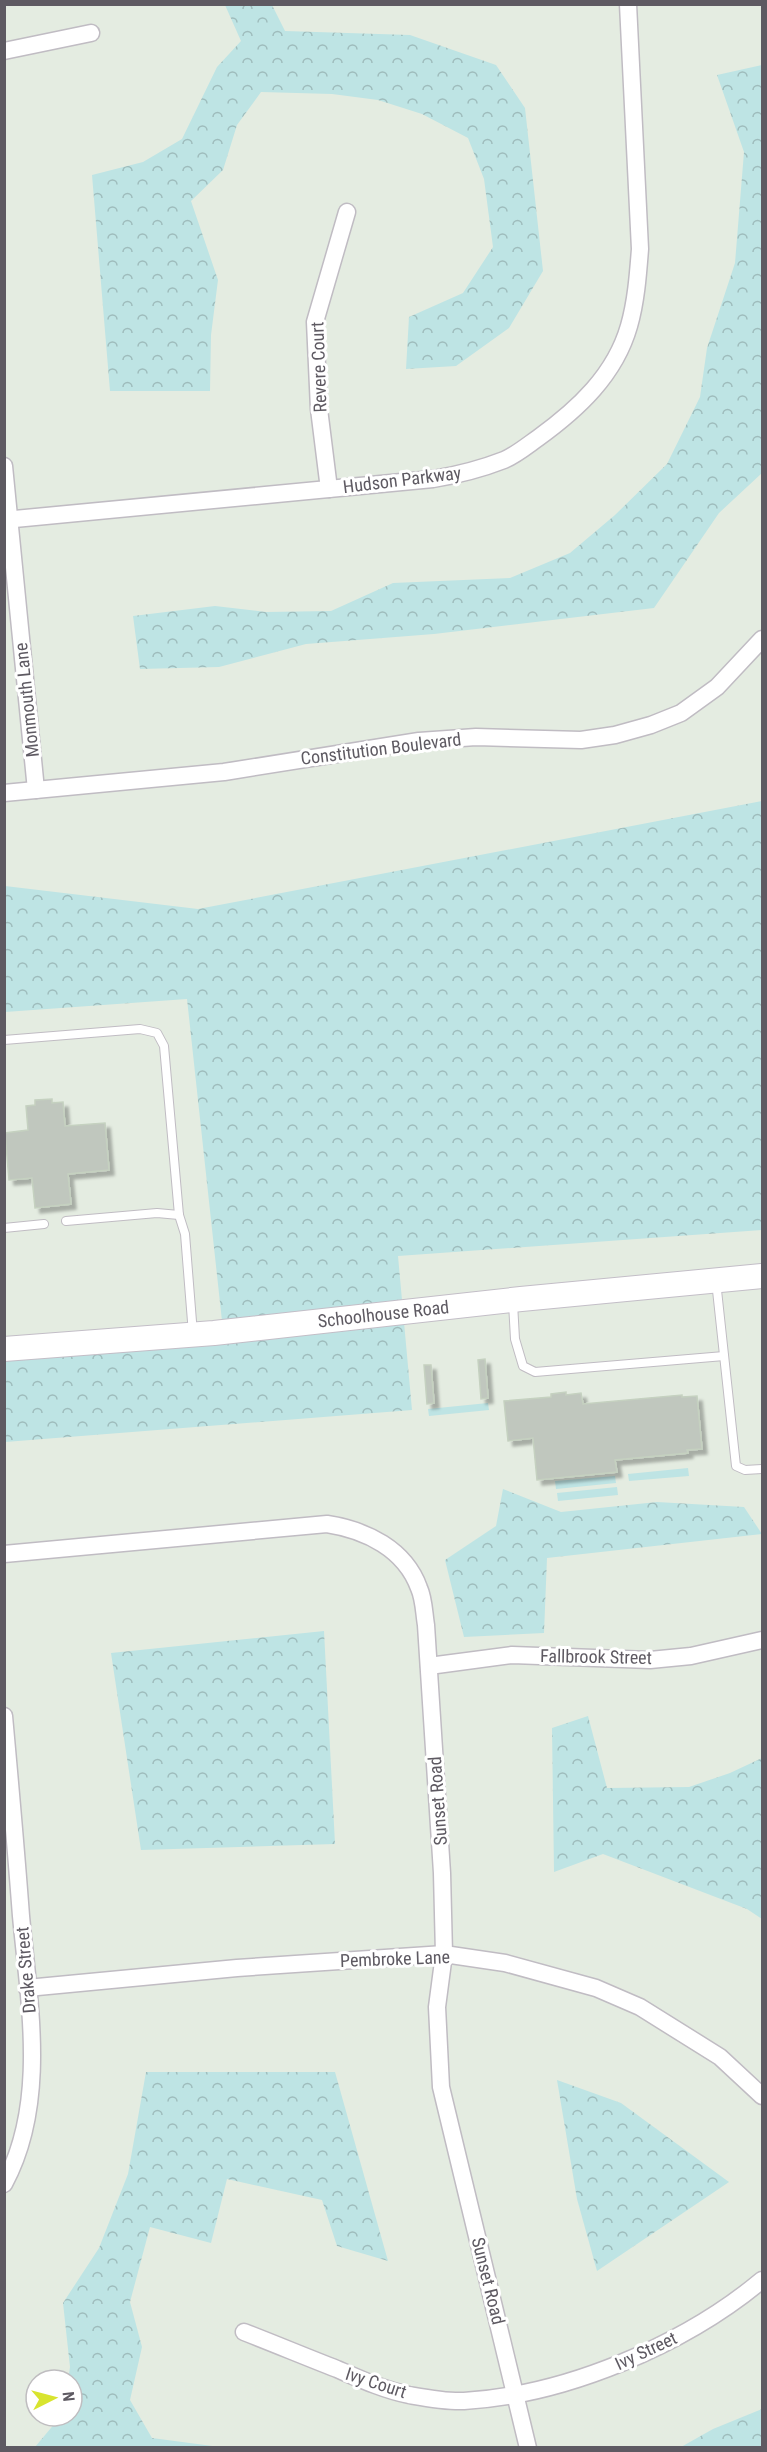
<svg xmlns="http://www.w3.org/2000/svg" width="767" height="2452" font-family="'Roboto Condensed',sans-serif">
	<style>
		.forest { fill: url(#forest-crowns) }
		.garden { fill: #bee4e4 }
		.building { fill: #c0c7be; stroke: #c5d1c0; stroke-width: 1.5; filter: url(#shadow) }
		.lines { fill: none; stroke-linecap: round; stroke-linejoin: round }
		.lane-casing { stroke: #c0bcc3; stroke-width: 10 }
		.street-casing { stroke: #c0bcc3; stroke-width: 19 }
		.secondary-casing { stroke: #c3bec7; stroke-width: 26 }
		.lane { stroke: #fff; stroke-width: 8 }
		.street { stroke: #fff; stroke-width: 16 }
		.secondary { stroke: #fff; stroke-width: 24 }
		.labels { text-anchor: middle; stroke-width: 6; stroke-linejoin: round; paint-order: stroke }
		.street-label { font-size: 18px; fill: #5e5a62; stroke: #fff }
	</style>
	<defs>
		<pattern id="forest-crowns" width="20" height="18" patternUnits="userSpaceOnUse" patternTransform="scale(1.5)"><rect width="20" height="18" fill="#bee4e4"/><path d="M2 6a3 3 0 1 1 6 0M12 15a3 3 0 1 1 6 0" fill="none" stroke="#9ebcbc"/></pattern>
		<filter id="shadow"><feDropShadow dx="5" dy="5" stdDeviation="1.5" flood-color="#0004"/></filter>
	</defs>
	<rect width="100%" height="100%" fill="#e4ece1"/>
	<g class="forest">
		<path d="M225,5H272L285,31L410,35L496,65L525,108L543,271L509,328L456,366L406,369L409,317L463,293L493,247L484,179L468,138L422,114L378,100L332,94L261,92L237,125L223,170L191,201L218,280L211,335L210,391H110L92,175L143,162L182,139L217,67L241,41Z"/>
		<path d="M762,65V473L719,513L654,608L434,634L306,644L219,667L140,669L133,616L215,606L266,612L331,611L393,583L510,578L570,553L615,515L667,464L700,397L707,348L735,263L744,152L717,75Z"/>
		<path d="M762,801V1230L398,1256L412,1410L5,1442V1343L222,1321L187,999L5,1012V886L198,909Z"/>
		<path d="M503,1489L561,1512L657,1502L744,1507L762,1534L547,1558L544,1633L464,1637L445,1560L496,1526Z"/>
		<path d="M324,1631L335,1844L141,1850L111,1653Z"/>
		<path d="M588,1716L607,1788L689,1787L730,1773L762,1758V1919L747,1909L603,1854L554,1872L552,1728Z"/>
		<path d="M146,2072H335L388,2261L337,2246L322,2200L227,2179L211,2243L150,2227L130,2302L142,2347L130,2400L152,2438L220,2447H35L61,2416H72V2380H68L70,2367L63,2303L99,2248L128,2174Z"/>
		<path d="M557,2080L621,2103L729,2182L597,2271L577,2199Z"/>
		<path d="M762,2409V2447H681L713,2429Z"/>
	</g>
	<g class="garden">
		<path d="M488,1403L489,1410L429,1416L428,1409Z"/>
		<path d="M688,1468L689,1476L629,1481L628,1474Z"/>
		<path d="M615,1476L616,1483L556,1489L555,1481Z"/>
		<path d="M617,1487L618,1495L558,1501L557,1493Z"/>
	</g>
	<g class="building">
		<path d="M52,1099V1103L63,1102L65,1126L105,1123L109,1170L68,1174L71,1204L35,1208L32,1178L9,1180L5,1133L28,1130L26,1106L35,1105V1100Z"/>
		<path d="M485,1359L488,1398L481,1399L478,1360Z"/>
		<path d="M424,1365H431L434,1403L427,1404Z"/>
		<path d="M566,1392V1395L581,1393L583,1404L682,1395V1397L697,1396L702,1449L687,1450L688,1453L615,1460L617,1472L537,1480L533,1438L508,1441L504,1401L551,1397V1394Z"/>
	</g>
	<g class="lines">
		<defs>
			<g id="lane">
				<path d="M4,1040L140,1029L157,1033L164,1046L179,1215L185,1234L193,1334"/>
				<path d="M66,1221L157,1213L179,1215"/>
				<path d="M4,1228L44,1224"/>
				<path d="M716,1281L736,1466L745,1470L762,1469"/>
				<path d="M513,1303L515,1339L523,1366L535,1372L724,1356"/>
			</g>
			<g id="street">
				<path d="M4,51L91,33"/>
				<path d="M4,466L36,790"/>
				<path d="M329,489L319,409L315,322L347,212"/>
				<path d="M4,520L433,479C457,475 481,469 504,460C516,455 528,445 538,438C578,409 615,375 629,326C636,302 638,275 640,249L628,4"/>
				<path d="M4,793L224,772L419,741L476,737L581,740L615,735L651,725L681,713L717,687L762,639"/>
				<path d="M4,1554L327,1524C366,1530 405,1549 419,1588C424,1599 424,1613 426,1625L442,1873L444,1954L437,2007L441,2087L528,2448"/>
				<path d="M429,1666L512,1655L650,1660L691,1656L762,1640"/>
				<path d="M4,1716C10,1782 16,1849 21,1916C29,2003 48,2103 4,2184"/>
				<path d="M27,1988L237,1968L444,1954L505,1963L596,1988L640,2007L720,2057L762,2096"/>
				<path d="M244,2332C275,2344 306,2357 337,2369C360,2379 384,2390 409,2395C426,2398 447,2402 464,2401C566,2395 684,2345 762,2280"/>
			</g>
			<g id="secondary">
				<path id="s1" d="M4,1349L214,1333L521,1299L762,1276"/>
			</g>
		</defs>
		<use href="#lane" class="lane-casing"/>
		<use href="#street" class="street-casing"/>
		<use href="#secondary" class="secondary-casing"/>
		<use href="#lane" class="lane"/>
		<use href="#street" class="street"/>
		<use href="#secondary" class="secondary"/>
	</g>
	<g class="labels">
		<g class="street-label">
			<text transform="translate(319 367) rotate(-92)" y="6">Revere Court</text>
			<text transform="translate(402 480) rotate(-7)" y="6">Hudson Parkway</text>
			<text transform="translate(27 700) rotate(-96)" y="6">Monmouth Lane</text>
			<text transform="translate(381 749) rotate(-7)" y="6">Constitution Boulevard</text>
			<text dy="6" stroke="none"><textPath href="#s1" startOffset="381">Schoolhouse Road</textPath></text>
			<text transform="translate(596 1657) rotate(1)" y="6">Fallbrook Street</text>
			<text transform="translate(438 1801) rotate(-94)" y="6">Sunset Road</text>
			<text transform="translate(395 1959) rotate(-2)" y="6">Pembroke Lane</text>
			<text transform="translate(26 1970) rotate(-95)" y="6">Drake Street</text>
			<text transform="translate(488 2281) rotate(76)" y="6">Sunset Road</text>
			<text transform="translate(646 2351) rotate(-25)" y="6">Ivy Street</text>
			<text transform="translate(376 2383) rotate(18)" y="6">Ivy Court</text>
		</g>
	</g>
	<rect width="767" height="2452" fill="none" stroke="#5e5a62" stroke-width="12"/>
	<g transform="translate(54 2398) rotate(84)"><circle r="28" fill="#ffffff" stroke="#bfbdc0" stroke-width="1.5"/>
	<path d="M0-4.5L10 22L0 15L-10 22Z" fill="#d8e42f"/>
	<text y="-9" font-size="16" font-weight="bold" text-anchor="middle" fill="#5e5a62">N</text>
	</g>
</svg>
